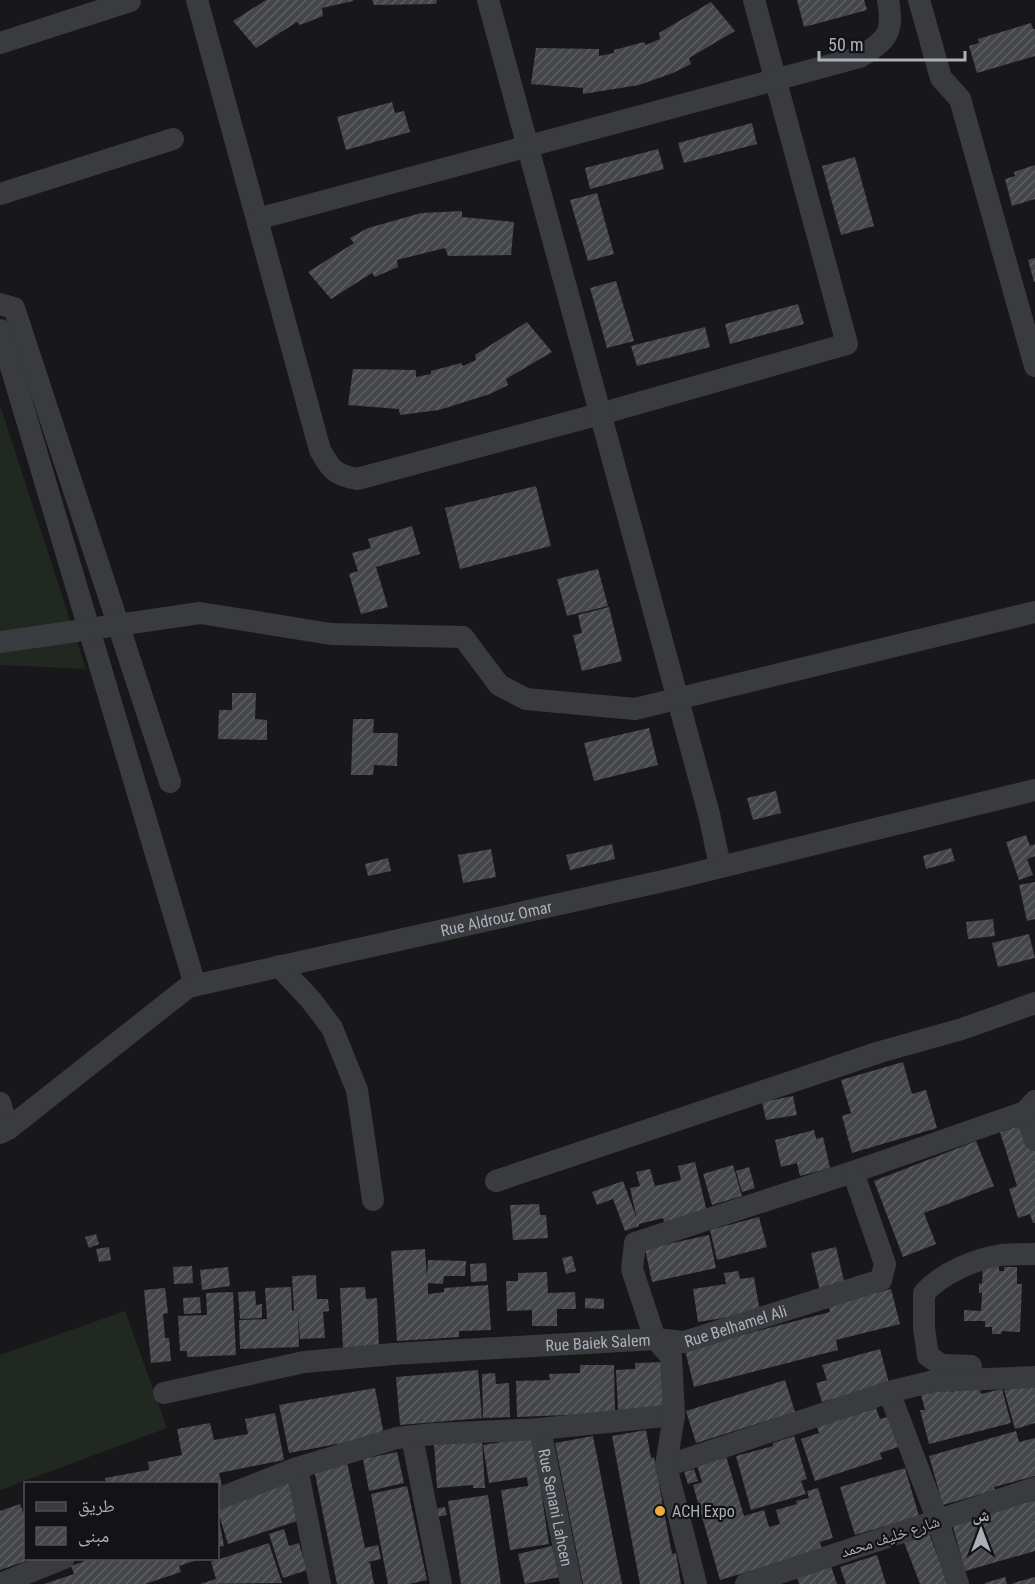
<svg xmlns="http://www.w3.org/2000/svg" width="1035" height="1584" font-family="'Roboto Condensed','Noto Naskh Arabic',sans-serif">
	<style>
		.grass { fill: #202821 }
		.building { fill: url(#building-hatch) }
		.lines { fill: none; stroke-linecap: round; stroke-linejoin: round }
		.minor { stroke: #3a3b3f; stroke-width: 22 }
		.poi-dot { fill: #ecad3f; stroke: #131316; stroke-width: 2 }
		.labels { text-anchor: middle; stroke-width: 4.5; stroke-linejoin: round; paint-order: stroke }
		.street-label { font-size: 16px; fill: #abb0ba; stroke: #131316 }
		.poi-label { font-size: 16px; fill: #abb0ba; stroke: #131316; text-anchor: start }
	</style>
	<defs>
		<pattern id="building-hatch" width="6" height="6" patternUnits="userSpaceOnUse" patternTransform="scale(1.5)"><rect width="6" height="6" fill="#45464a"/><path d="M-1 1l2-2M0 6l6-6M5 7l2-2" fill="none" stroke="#5d5e62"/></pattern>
	</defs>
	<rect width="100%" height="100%" fill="#18181b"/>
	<g class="grass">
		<path d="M0,405L86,669L0,665Z"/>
		<path d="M125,1311L167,1428L0,1490V1355Z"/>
	</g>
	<g class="building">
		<path d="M266,0H353V1L322,8L323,16L300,25L297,22L256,48L233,21Z"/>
		<path d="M372,0H437L436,4L374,5Z"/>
		<path d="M797,0H864L867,10L804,27Z"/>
		<path d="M711,2L735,31L689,58L691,64L673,73L639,85L583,94V88L531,84L536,48L599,49V56L614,53V50L644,42L646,45L660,39L659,33Z"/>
		<path d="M1031,23L1033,29H1035V56L977,73L969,46L979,43L978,39Z"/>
		<path d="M392,102L395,113L404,111L410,132L346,150L337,117Z"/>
		<path d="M752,123L757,144L684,163L678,143Z"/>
		<path d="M658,149L664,169L590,189L585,168Z"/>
		<path d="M855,157L874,226L841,235L822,166Z"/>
		<path d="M1035,165V199L1012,206L1005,179L1015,176L1014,172Z"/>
		<path d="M597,193L614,254L588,261L570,200Z"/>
		<path d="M462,211V217L514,222L511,255L448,256L445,248L397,260L398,267L375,277L372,273L331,299L308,272L354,243L350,238L368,228L421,213Z"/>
		<path d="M1035,258V282H1034L1028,260Z"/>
		<path d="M616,281L634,341L607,348L590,288Z"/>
		<path d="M798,304L804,324L730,344L725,324Z"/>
		<path d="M527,322L552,352L506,379L508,385L490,394L439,410L400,415L399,409L348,405L353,369L416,370V377L431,374V371L461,363L463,366L476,360L475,355Z"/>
		<path d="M705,327L710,347L637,366L631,346Z"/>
		<path d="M536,486L551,546L460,569L445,508Z"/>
		<path d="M412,526L420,554L376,567L388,607L361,614L349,574L358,571L352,553L371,548L368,539Z"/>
		<path d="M598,569L608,606L567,616L557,579Z"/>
		<path d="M609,607L622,661L582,671L573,635L582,633L578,615Z"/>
		<path d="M232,693H256L255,719L267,720V740L218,739L219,710H232Z"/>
		<path d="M353,719H374L373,733H398L397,766L374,765L373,775H351Z"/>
		<path d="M649,728L658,765L594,781L584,743Z"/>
		<path d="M776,791L781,813L753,820L747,798Z"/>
		<path d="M1026,835L1030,846L1035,844V856L1027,859L1033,875L1019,880L1006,842Z"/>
		<path d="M612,844L615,859L570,870L566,855Z"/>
		<path d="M951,848L955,861L926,869L923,856Z"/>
		<path d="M491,849L496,877L463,883L458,855Z"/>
		<path d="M388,858L391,871L368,876L365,864Z"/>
		<path d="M1035,882V919L1027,921L1019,885Z"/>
		<path d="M993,919L995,936L968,939L966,922Z"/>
		<path d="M1029,934L1035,958L998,967L992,943Z"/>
		<path d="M903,1062L912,1094L926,1090L937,1128L852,1153L842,1116L851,1113L841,1080Z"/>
		<path d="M793,1096L797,1115L766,1120L762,1102Z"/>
		<path d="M1029,1123L1035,1143V1223H1033L1030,1214L1018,1218L1009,1189L1017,1186L1000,1132Z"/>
		<path d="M814,1130L816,1139L823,1137L830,1168L800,1176L797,1163L781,1167L775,1140Z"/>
		<path d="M976,1141L994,1186L924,1213L936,1244L903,1257L874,1181Z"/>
		<path d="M695,1162L707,1212L664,1222L663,1218L639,1224V1226L625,1231L613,1199L597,1205L592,1192L623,1181L637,1219L630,1188L640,1186L636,1172L650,1169L655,1186L681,1180L678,1166Z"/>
		<path d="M733,1165L742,1196L712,1205L703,1174Z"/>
		<path d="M749,1167L755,1188L742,1192L736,1171Z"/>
		<path d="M539,1204L540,1215H546L548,1238L513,1240L510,1205Z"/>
		<path d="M759,1217L767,1247L717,1260L710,1230Z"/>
		<path d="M96,1234L99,1244L89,1248L85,1237Z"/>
		<path d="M709,1235L716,1268L652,1282L645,1249Z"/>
		<path d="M109,1247L111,1260L99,1262L96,1249Z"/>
		<path d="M836,1247L845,1285L820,1291L811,1253Z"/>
		<path d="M425,1249L427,1278L428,1260L466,1261L465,1276H444L443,1284L428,1283V1294L444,1292V1288L488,1285L491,1330L459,1331V1337L397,1341L391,1251Z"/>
		<path d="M572,1256L576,1271L566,1274L562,1258Z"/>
		<path d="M486,1263L487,1281L471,1282L470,1264Z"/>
		<path d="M983,1264L999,1265V1271H1004V1267H1017V1284H1022L1020,1332L1002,1331L1001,1334H992V1327H985V1321H964V1310L981,1311L982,1293H979V1283L982,1284Z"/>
		<path d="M192,1266L193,1283L174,1284L173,1267Z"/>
		<path d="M228,1267L230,1286L202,1290L200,1270Z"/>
		<path d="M738,1271L740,1279L754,1277L760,1312L698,1322L693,1289L726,1284L724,1273Z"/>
		<path d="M547,1272L548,1293L575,1292L576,1309H557V1326H532V1310L507,1311L506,1281H518V1273Z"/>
		<path d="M316,1275L317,1299H328L329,1311L323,1312L325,1338L300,1339L298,1310L299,1347L240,1349L239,1320L267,1319L265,1288L291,1287L292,1311L294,1310L292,1276Z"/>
		<path d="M365,1287L366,1299L377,1298L379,1347L343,1348L340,1288Z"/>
		<path d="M165,1288L168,1313L163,1314L165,1338H169L171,1361L151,1363L144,1290Z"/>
		<path d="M891,1289L900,1324L836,1340L838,1350L694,1387L685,1350L830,1312L828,1305Z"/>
		<path d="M255,1291L256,1305L262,1304V1318L240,1319L238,1292Z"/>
		<path d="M233,1292L236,1355L187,1357V1351H180L178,1316L207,1315L206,1293Z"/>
		<path d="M200,1297L201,1313L184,1314L183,1298Z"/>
		<path d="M585,1298L604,1299V1309L585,1308Z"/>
		<path d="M880,1349L889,1383L822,1402L816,1383L827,1380L822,1365Z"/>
		<path d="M667,1362L669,1407L618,1410L616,1370L635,1369V1363Z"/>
		<path d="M580,1365H614L615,1413L517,1417L516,1381L550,1380L549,1374L580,1373Z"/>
		<path d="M478,1370L482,1418L400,1425L396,1377Z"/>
		<path d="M495,1373L496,1384L509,1383L510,1417L483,1418L482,1374Z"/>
		<path d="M785,1380L795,1412L696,1443L686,1411Z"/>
		<path d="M979,1385L981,1394L1002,1389L1011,1423L929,1444L920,1410H925L921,1395L950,1388L951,1392Z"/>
		<path d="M1035,1385V1423L1015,1429L1004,1390Z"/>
		<path d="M375,1388L384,1435L289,1453L279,1405Z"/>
		<path d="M876,1408L880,1419L891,1416L901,1446L880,1453L882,1459L815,1481L801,1439L819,1433L817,1427Z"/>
		<path d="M275,1413L284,1460L219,1473L222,1486L218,1487V1484H106L105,1478L149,1470L148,1462L182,1455L177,1429L210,1423L214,1440L248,1434L245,1419Z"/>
		<path d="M646,1430L651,1458L654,1457L672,1554L676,1553L681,1584H640L612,1436Z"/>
		<path d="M1016,1431L1019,1442L1035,1438V1476L994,1487L995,1490L943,1505L929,1456Z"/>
		<path d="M593,1436L622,1584H583L555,1443Z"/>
		<path d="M794,1436L807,1479L801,1481L806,1494L751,1510L736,1456L773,1446V1443Z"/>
		<path d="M533,1437L549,1544L510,1550L501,1490L528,1486L527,1477L489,1483L483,1445Z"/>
		<path d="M482,1441L485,1488H473V1485L437,1488L434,1444Z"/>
		<path d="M397,1452L404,1483L369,1491L363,1459Z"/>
		<path d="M726,1456L744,1516L764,1510L769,1527L780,1524L776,1510L797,1504L796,1501L809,1498L807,1491L818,1488L833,1538L820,1542L822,1550L720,1580L693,1485L702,1482L697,1465Z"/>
		<path d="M347,1462L365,1548L378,1545L381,1559L368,1562L370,1563L374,1584H337L314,1469Z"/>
		<path d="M905,1468L919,1516L855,1535L840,1487Z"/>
		<path d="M694,1469L698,1481L688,1484L684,1472Z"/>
		<path d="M288,1482L300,1520L228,1544L218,1512V1507Z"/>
		<path d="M407,1486L427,1580L409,1584H388L371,1494Z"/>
		<path d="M488,1495L501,1584H461L448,1501Z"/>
		<path d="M1035,1500V1551L965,1571L952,1523Z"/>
		<path d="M20,1504L26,1520V1558L32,1559L0,1570V1511Z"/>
		<path d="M445,1507L447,1515L436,1517L435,1509Z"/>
		<path d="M219,1520L224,1546L218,1547V1521Z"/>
		<path d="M284,1529L289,1546L299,1543L307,1570L283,1578L269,1534Z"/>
		<path d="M929,1533L948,1584H920L904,1542Z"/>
		<path d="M269,1543L282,1583L200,1584L216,1579L211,1562Z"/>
		<path d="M552,1546L560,1577L525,1584L518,1554Z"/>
		<path d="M877,1555L886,1584H846L840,1567Z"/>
		<path d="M93,1558H200V1559L179,1566L181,1572L145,1584H44L74,1574L71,1566Z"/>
		<path d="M831,1566L837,1584H799L797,1577Z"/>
		<path d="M1005,1577L1007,1584H985V1583Z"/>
		<path d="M1035,1577V1584H1013V1583Z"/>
	</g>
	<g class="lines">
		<g class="minor">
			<path d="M197,0L320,450C331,470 335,475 357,479L600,414L847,344L754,0"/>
			<path d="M488,0L709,814L720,866"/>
			<path d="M919,0L941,78L960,99L1035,366"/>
			<path d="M0,43L130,1"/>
			<path d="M0,194L173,139"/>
			<path d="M257,219L860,57C887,40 894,33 888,0"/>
			<path d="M0,304L14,308L170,782"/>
			<path d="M0,330L195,985"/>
			<path d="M0,642L200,613L331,634L463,637L499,685L526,699L635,709L1035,612"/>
			<path d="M279,966L310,999L332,1028L357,1090L373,1200"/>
			<path d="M0,1103L8,1129"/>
			<path d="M1025,1112L1035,1140"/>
			<path id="s1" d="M0,1133L8,1129L188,987L672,879L1035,790"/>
			<path d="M496,1181L880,1052L962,1029L1035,1003"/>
			<path d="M971,1366L942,1365L928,1356L924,1328V1293C942,1273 975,1259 1001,1255C1012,1254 1024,1254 1035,1254"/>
			<path d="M889,1392L938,1521L958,1584"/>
			<path id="s2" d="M164,1393L304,1362L393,1354L655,1339L632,1269L635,1243L853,1172L1025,1112L1035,1101"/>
			<path id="s3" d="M540,1429L571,1584"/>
			<path d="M412,1437L441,1584"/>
			<path d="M666,1466L889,1392L934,1381L1035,1377"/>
			<path d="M297,1468L320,1584"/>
			<path d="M218,1499L297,1468L397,1438L433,1434L540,1429L674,1415"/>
			<path d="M0,1584L64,1558"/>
			<path id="s4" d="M696,1584L666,1466L674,1415L671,1356L655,1339L684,1342L881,1280L885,1264L853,1172"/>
			<path d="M746,1584L1035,1488"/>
		</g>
	</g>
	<circle class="poi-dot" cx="660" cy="1511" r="6"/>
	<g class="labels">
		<g class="street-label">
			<text dy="6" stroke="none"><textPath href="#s1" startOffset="554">Rue Aldrouz Omar</textPath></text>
			<text dy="6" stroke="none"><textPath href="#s4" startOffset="339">Rue Belhamel Ali</textPath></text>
			<text dy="6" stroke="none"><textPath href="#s2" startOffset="438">Rue Baiek Salem</textPath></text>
			<text dy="6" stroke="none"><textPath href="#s3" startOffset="80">Rue Senani Lahcen</textPath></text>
			<text transform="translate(890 1536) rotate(-18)" y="6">شارع خليف محمد</text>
		</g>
		<g class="poi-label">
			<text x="672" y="1517">ACH Expo</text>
		</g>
	</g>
	<rect x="24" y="1482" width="195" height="78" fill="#131316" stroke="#505258" stroke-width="1.5"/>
	<rect x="36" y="1502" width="30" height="9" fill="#3a3b3f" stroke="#505258" stroke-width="1.5"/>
	<text x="78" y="1512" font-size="18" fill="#abb0ba">طريق</text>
	<rect x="36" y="1527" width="30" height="18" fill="url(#building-hatch)" stroke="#505258" stroke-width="1.5"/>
	<text x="78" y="1542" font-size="18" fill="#abb0ba">مبنى</text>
	<g transform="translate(981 1530)" stroke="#131316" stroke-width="4.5" paint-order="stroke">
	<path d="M0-4.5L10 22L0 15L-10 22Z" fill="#abb0ba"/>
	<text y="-9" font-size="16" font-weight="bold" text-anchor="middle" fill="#abb0ba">ش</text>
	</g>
	<path d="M819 51v9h146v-9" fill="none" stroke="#abb0ba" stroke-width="3"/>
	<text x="828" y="51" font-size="18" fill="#abb0ba" stroke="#131316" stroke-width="4.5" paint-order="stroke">50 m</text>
</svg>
